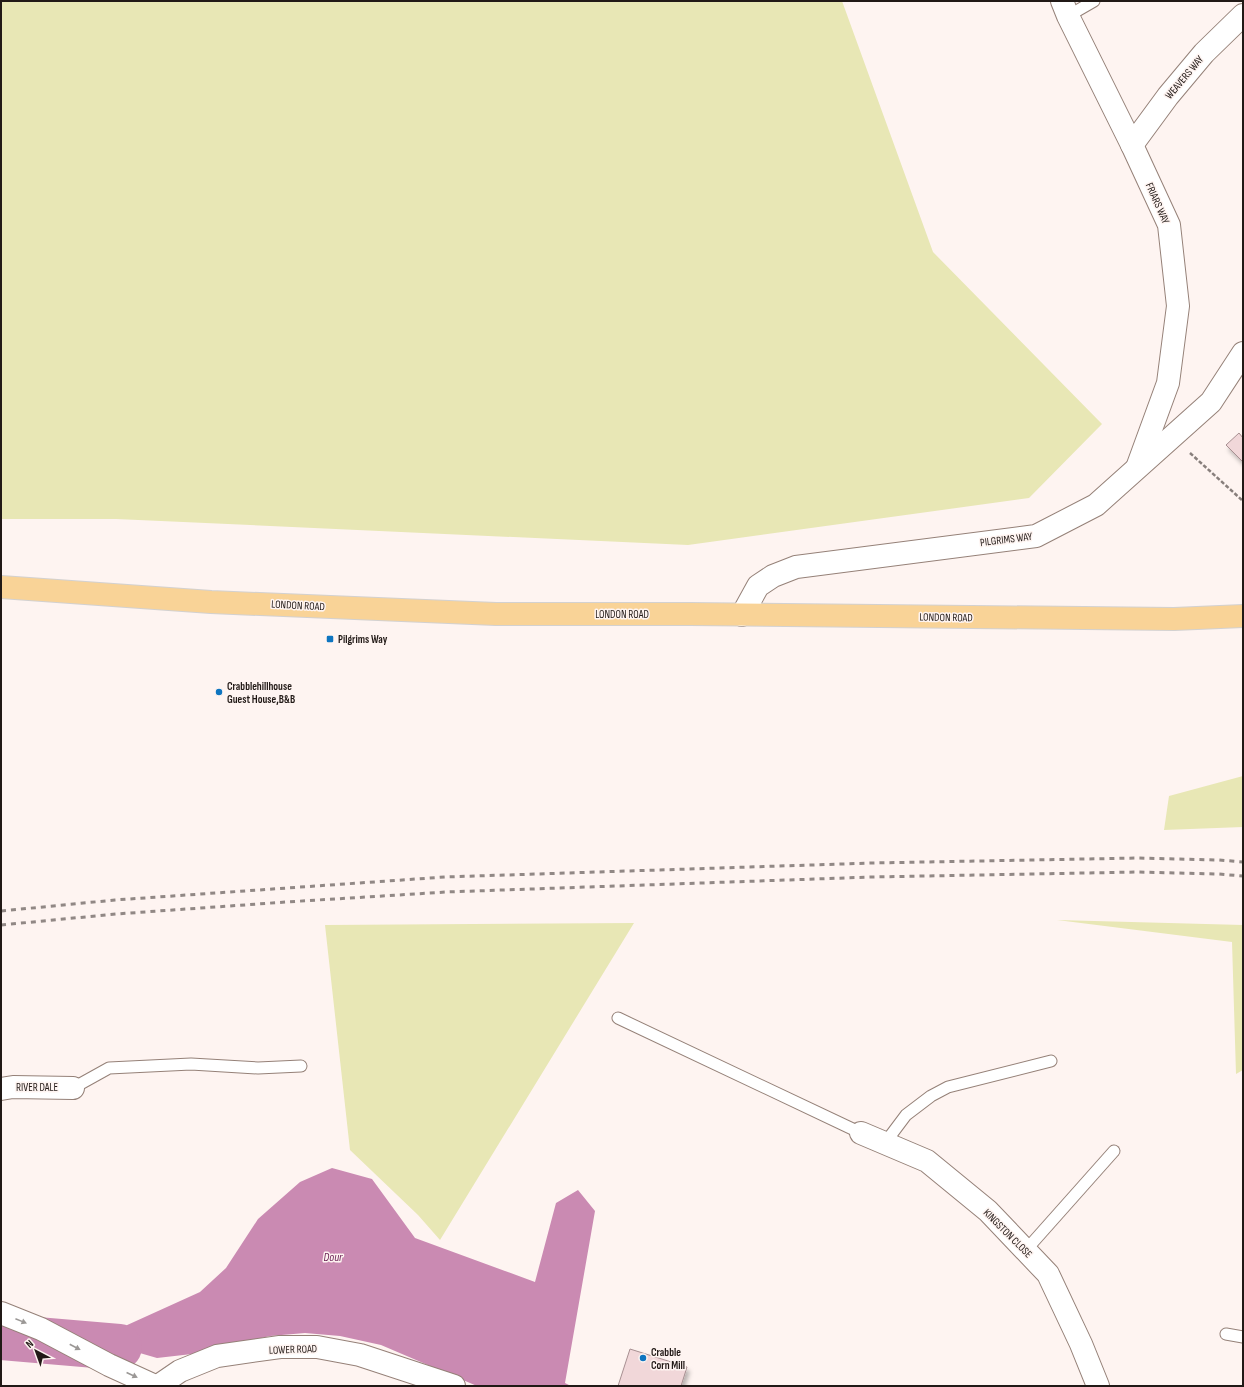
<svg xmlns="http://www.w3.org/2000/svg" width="1244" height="1387" font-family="'Sofia Sans Condensed',sans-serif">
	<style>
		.green { fill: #e8e7b5 }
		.water { fill: #ca8ab2 }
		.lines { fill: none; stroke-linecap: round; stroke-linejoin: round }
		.river { stroke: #ca8ab2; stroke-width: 46 }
		.building { fill: #f1d7d9; stroke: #a78f91; filter: url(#shadow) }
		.lane-casing { stroke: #958178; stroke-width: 13 }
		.street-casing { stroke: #958178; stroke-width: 24 }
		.primary-casing { stroke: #d3d1d0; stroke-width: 24 }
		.path { stroke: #887f7c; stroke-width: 2.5; stroke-dasharray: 4 2; stroke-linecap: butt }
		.lane { stroke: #fff; stroke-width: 11 }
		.street { stroke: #fff; stroke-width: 22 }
		.primary { stroke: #f9d397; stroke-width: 22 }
		.rail { stroke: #918885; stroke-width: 3; stroke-dasharray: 5 5; stroke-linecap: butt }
		.oneway { fill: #9b9896 }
		.poi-dot { fill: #0e75c0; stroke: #fef4f1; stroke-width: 1.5 }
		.labels { text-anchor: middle; stroke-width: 3; stroke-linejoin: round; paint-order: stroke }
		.street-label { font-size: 11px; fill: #211916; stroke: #fef4f1 }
		.poi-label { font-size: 11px; font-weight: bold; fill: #211916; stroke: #fef4f1; text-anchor: start }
		.water-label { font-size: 12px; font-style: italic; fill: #681e52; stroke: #fef4f1 }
	</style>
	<defs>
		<filter id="shadow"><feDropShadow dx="2.5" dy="4.5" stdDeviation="2" flood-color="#0004"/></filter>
	</defs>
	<rect width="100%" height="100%" fill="#fef4f1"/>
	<g class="green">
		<path d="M1,1H842L933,252L1102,424L1029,498L688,545L116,519H1Z"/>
		<path d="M1243,776V827L1164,830L1169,796Z"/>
		<path d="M1057,920L1243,925V1070L1236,1074L1232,942Z"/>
		<path d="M634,923L440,1240L418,1215L350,1150L325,925Z"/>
	</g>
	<path class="water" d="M332,1168L372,1179L415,1238L535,1282L556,1203L578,1190L595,1211L565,1383L571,1386H477L381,1345L340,1336L305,1333L270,1336L192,1354L157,1358L119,1347L114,1331L200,1292L226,1268L258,1219L300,1182Z"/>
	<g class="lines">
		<path class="river" d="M1,1337L119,1347"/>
	</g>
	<g class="building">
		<path d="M1239,433L1243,438V462L1226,445Z"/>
		<path d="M630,1349L687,1367L681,1386H618Z"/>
	</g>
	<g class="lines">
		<defs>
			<g id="lane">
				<path d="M1068,16L1094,1"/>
				<path d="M618,1018L861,1133"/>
				<path d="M73,1088L109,1068L191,1064L258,1068L301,1066"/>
				<path d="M885,1143L906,1115L931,1096L948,1087L1051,1061"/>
				<path d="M1026,1250L1114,1151"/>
				<path d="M1226,1334L1243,1337"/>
			</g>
			<g id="street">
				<path d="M1062,1L1068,16L1132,145L1169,225L1178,306L1168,383L1138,465"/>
				<path d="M1132,145L1168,96L1204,53L1243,15"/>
				<path d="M742,615L758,586L773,576L796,567L1036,536L1096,505L1211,402L1243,353"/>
				<path d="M1,1089L13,1087L73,1088"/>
				<path d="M861,1133L927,1161L988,1211L1048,1274L1081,1344L1098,1386"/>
				<path d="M1,1313L41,1329L109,1365L155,1386"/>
				<path d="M158,1386L180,1371L217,1356L280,1347H317L360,1355L454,1386"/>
			</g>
			<path id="primary" d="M1,587L211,602L496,614H690L1174,619L1243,616"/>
		</defs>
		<use href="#lane" class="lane-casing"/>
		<use href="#street" class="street-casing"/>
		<use href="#primary" class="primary-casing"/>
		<path class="path" d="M1190,453L1243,501"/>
		<use href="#lane" class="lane"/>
		<use href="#street" class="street"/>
		<use href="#primary" class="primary"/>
		<g class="rail">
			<path d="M1,911L115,900L445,877L872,863L1139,858L1219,860L1243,862"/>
			<path d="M1,925L116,914L286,902L446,892L872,877L1139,872L1218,874L1243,876"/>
		</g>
	</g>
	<defs><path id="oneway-solid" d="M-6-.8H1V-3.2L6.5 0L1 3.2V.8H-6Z"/></defs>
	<g class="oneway">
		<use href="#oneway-solid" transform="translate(21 1321) rotate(22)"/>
		<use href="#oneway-solid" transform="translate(75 1347) rotate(28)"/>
		<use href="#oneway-solid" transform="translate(132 1375) rotate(25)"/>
	</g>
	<g class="poi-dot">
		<rect x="326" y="635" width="8" height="8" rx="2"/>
		<circle cx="219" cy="692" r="4"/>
		<circle cx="643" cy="1358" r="4"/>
	</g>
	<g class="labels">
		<g class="street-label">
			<text transform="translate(1184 77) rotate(-50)" y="4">WEAVERS WAY</text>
			<text transform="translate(1158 203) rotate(66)" y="4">FRIARS WAY</text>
			<text transform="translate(1006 539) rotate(-7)" y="4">PILGRIMS WAY</text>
			<text transform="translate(298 605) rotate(3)" y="4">LONDON ROAD</text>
			<text x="622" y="618">LONDON ROAD</text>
			<text transform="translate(946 617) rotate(1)" y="4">LONDON ROAD</text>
			<text x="37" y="1091">RIVER DALE</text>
			<text transform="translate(1008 1233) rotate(45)" y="4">KINGSTON CLOSE</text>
			<text transform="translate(293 1349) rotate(-2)" y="4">LOWER ROAD</text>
		</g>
		<g class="poi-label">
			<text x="338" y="643">Pilgrims Way</text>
			<text x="227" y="690">Crabblehillhouse<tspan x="227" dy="13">Guest House,B&amp;B</tspan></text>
			<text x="651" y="1356">Crabble<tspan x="651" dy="13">Corn Mill</tspan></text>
		</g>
		<g class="water-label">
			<text x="333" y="1261">Dour</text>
		</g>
	</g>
	<rect width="1244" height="1387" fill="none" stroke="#211916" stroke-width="4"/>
	<g transform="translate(36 1351) rotate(319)" stroke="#fef4f1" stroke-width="3" paint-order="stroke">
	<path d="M0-3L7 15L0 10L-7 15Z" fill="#211916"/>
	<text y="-6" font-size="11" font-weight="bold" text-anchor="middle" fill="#211916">N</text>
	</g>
</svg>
